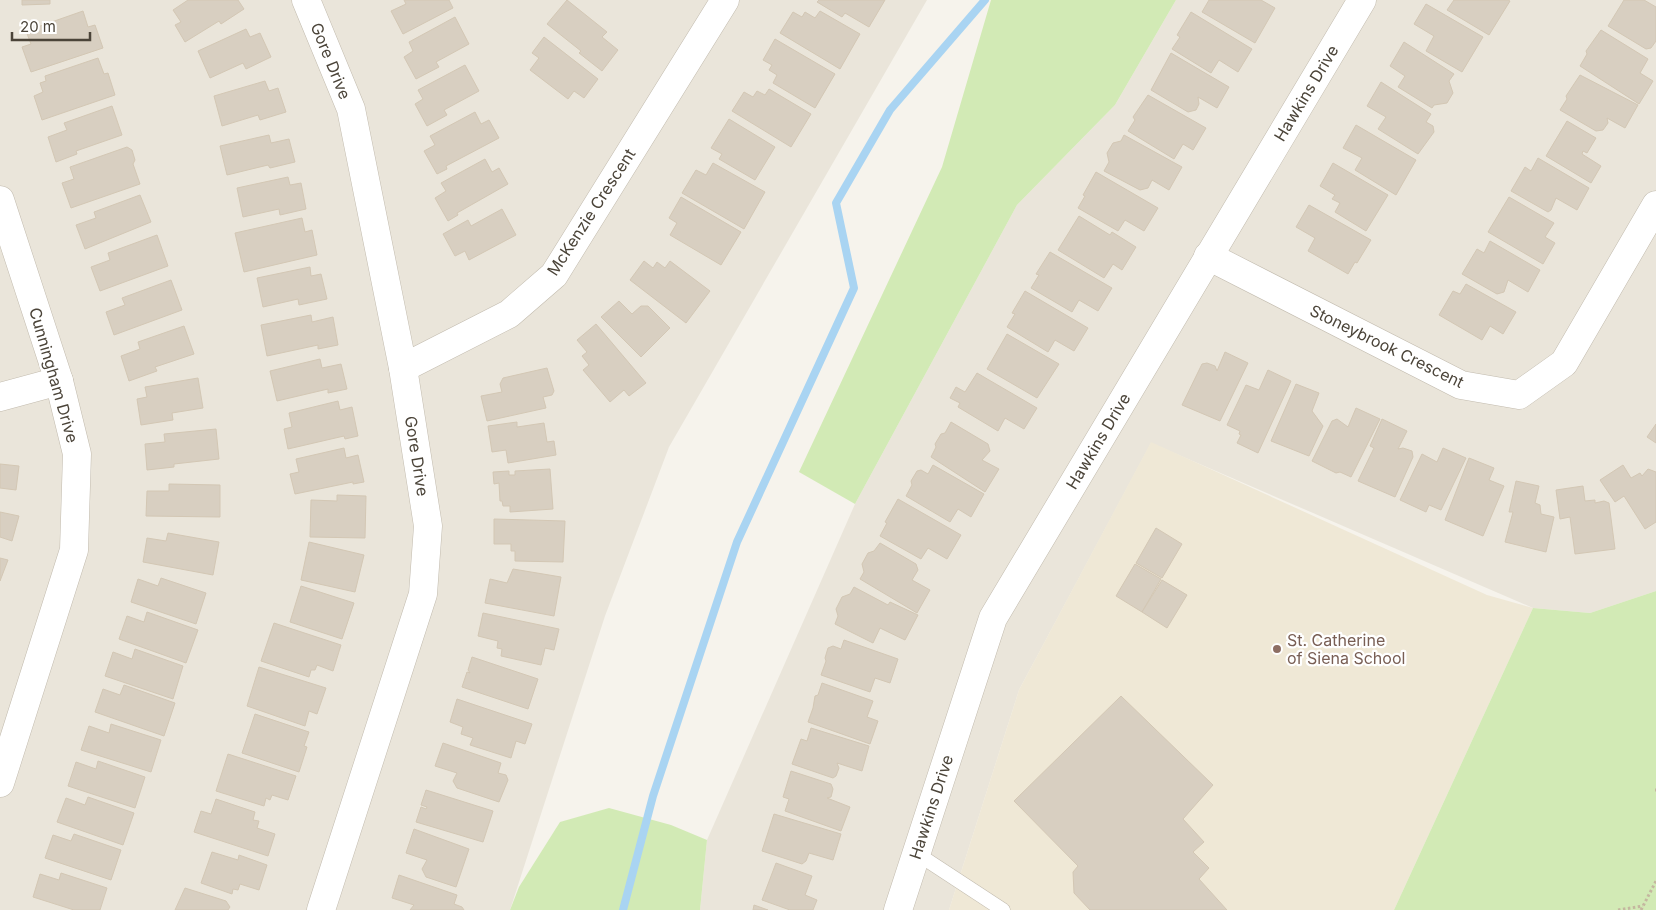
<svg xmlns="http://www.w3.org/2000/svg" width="1656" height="910" font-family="Inter,sans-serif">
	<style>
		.residential { fill: #eae5da }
		.education { fill: #efe8d6 }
		.green { fill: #d2eab5 }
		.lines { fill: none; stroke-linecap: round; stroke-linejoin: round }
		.stream { stroke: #a9d4f2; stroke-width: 8 }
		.building { fill: #d8cfc1; stroke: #d3c7b4 }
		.lane-casing { stroke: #c2bbae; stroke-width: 15 }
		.street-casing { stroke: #c2bbae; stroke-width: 29 }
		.path { stroke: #c4b79f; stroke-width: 3; stroke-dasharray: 2.5 2.5; stroke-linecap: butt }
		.lane { stroke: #fff; stroke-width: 14 }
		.street { stroke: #fff; stroke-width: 28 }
		.education-dot { fill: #8d6e63; stroke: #fff; stroke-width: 2 }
		.labels { text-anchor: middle; stroke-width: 4.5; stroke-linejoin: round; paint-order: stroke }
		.street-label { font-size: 16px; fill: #4b4439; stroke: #fff }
		.education-label { font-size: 16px; fill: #785e54; stroke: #fff; text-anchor: start }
	</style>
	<rect width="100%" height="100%" fill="#f6f3ec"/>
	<g class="residential">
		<path d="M0,0H927L669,447L605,616L510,910H0Z"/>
		<path d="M1176,0H1656V591L1590,613L1533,608L1151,443L1019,690L949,910H700L707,840L855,504L1017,205L1115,105Z"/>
	</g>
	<path class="education" d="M1151,442L1487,595L1533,608L1394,910H949L1019,690Z"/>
	<g class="green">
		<path d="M991,0H1176L1115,105L1017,205L855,504L799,472L942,167Z"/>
		<path d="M1656,591V910H1394L1533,608L1590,613Z"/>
		<path d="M609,808L671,825L707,840L700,910H510L519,887L560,822Z"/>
	</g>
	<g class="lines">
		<path class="stream" d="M623,910L653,796L737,542L854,288L836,203L890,110L985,0"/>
	</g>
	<g class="building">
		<path d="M22,0H50V4L22,5Z"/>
		<path d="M188,0H238L244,9L221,24L219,21L185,42L175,25L181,22L173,10Z"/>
		<path d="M404,0H449L453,8L403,34L391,11L406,4Z"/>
		<path d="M567,0L607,32L602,37L618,50L602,71L579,53L581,51L547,24Z"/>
		<path d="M819,0H885L869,27L845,13L842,17L817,2Z"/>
		<path d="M1209,0H1261L1275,8L1255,43L1202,12Z"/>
		<path d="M1454,0H1508L1510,1L1489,35L1447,10Z"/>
		<path d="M1624,0H1644L1656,7V41L1651,48L1646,49L1608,26Z"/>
		<path d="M1426,4L1483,37L1462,72L1426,51L1434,36L1414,24Z"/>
		<path d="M83,11L88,27L95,25L103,48L31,72L22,47L31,44L26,31Z"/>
		<path d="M820,11L860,34L840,69L780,33L793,12L802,17L805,12L815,18Z"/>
		<path d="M1191,12L1252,49L1238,72L1219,60L1211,73L1172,49L1180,37L1177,35Z"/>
		<path d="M455,17L469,44L436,62L439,67L416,79L404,57L413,51L409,42Z"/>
		<path d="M246,29L250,37L260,33L271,57L246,69L243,63L210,78L198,51Z"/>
		<path d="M1601,30L1648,59L1640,73L1653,81L1639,104L1580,66L1587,54L1586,51Z"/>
		<path d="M544,37L598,79L584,98L574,91L568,99L530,70L539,58L532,53Z"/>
		<path d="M775,39L835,74L815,108L773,83L777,75L769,70L772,65L763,60Z"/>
		<path d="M1404,42L1454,74L1449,81L1453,93L1447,103L1434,105L1432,108L1398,87L1405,76L1390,66Z"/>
		<path d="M1171,53L1229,87L1217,108L1198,97L1199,104L1196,110L1188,112L1151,90Z"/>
		<path d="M98,58L104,74L108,73L115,95L42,120L34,96L43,92L40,83L46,81L45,76Z"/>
		<path d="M465,65L479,91L444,110L447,115L427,126L415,104L423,99L418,90Z"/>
		<path d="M1580,75L1638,105L1625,128L1607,118L1608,123L1603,130L1596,131L1560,110L1567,99L1566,96Z"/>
		<path d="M265,81L269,91L278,88L286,112L260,120L258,115L222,126L214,96Z"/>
		<path d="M1381,82L1431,114L1426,122L1433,126L1434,132L1418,154L1378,129L1386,117L1367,106Z"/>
		<path d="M769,89L811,114L791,147L732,111L744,92L753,97L757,91L765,95Z"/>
		<path d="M1148,95L1206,128L1193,150L1183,144L1174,159L1128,131L1135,120L1133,117Z"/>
		<path d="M112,106L122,135L76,151L77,154L56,162L48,137L67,130L64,123Z"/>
		<path d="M475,112L481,124L489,120L499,138L446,166L447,169L437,174L424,151L435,145L430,136Z"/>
		<path d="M729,119L775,147L755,180L719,159L722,154L711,148Z"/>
		<path d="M1567,121L1596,138L1587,153L1583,151L1582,154L1601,166L1591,183L1546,156Z"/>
		<path d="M1356,125L1416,160L1396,195L1355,170L1362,158L1343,148Z"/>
		<path d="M269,135L271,143L289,139L295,162L270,168L268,165L227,175L220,146Z"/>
		<path d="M1124,135L1182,167L1169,190L1152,180L1148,188L1140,190L1104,171L1109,162L1107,153L1113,143L1121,141Z"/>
		<path d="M127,147L132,150L135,160L133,164L140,184L71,208L62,183L74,179L70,167Z"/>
		<path d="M1538,158L1589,188L1577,210L1556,198L1551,210L1548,212L1511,191L1525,167L1531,171Z"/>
		<path d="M485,159L492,172L499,168L508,184L457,213L458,215L448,221L435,198L446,191L441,183Z"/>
		<path d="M713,163L765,192L744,229L682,193L696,170L706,175Z"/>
		<path d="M1333,163L1388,195L1366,231L1335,212L1340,203L1332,199L1335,195L1320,186Z"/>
		<path d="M1096,172L1158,208L1144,231L1125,220L1118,231L1078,208L1085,196L1083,195Z"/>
		<path d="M288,177L290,185L301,183L306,209L280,215L279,209L243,217L237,188Z"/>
		<path d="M140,195L151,222L85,249L76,225L96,218L94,212Z"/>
		<path d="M681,197L741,232L721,265L670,235L677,223L669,218Z"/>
		<path d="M1509,197L1554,223L1545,237L1555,243L1543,264L1488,232Z"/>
		<path d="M1309,205L1371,240L1357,263L1355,262L1348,274L1308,251L1315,238L1296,227Z"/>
		<path d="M502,209L516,235L469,260L465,251L455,256L443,234L468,220L471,226Z"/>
		<path d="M1079,216L1110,235L1112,232L1136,247L1122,270L1113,264L1104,278L1058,250Z"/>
		<path d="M302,218L305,232L312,230L317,255L244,272L235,233Z"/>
		<path d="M157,235L168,266L100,291L91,267L110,260L108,253Z"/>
		<path d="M1490,241L1540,270L1528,292L1508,280L1504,292L1497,294L1462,274L1477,249L1484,253Z"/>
		<path d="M1050,252L1112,288L1098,311L1079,300L1072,312L1031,288L1039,275L1036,274Z"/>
		<path d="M644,261L653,268L657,262L665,268L670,261L710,291L686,323L630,280Z"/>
		<path d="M310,267L311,276L321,274L327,299L299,305L298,299L263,307L257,278Z"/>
		<path d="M171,280L182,310L114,335L106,312L125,305L122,298Z"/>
		<path d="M1466,284L1516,312L1503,334L1490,326L1482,340L1439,315L1453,291L1460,294Z"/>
		<path d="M1025,291L1088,328L1074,351L1055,340L1048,352L1007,327L1015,314L1012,313Z"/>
		<path d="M619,301L632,314L641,306H648L670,328L641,357L601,317Z"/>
		<path d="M311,315L312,322L333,317L338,345L318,349V345L267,356L261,325Z"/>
		<path d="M596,324L646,383L629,396L624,390L610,402L583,370L589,365L582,356L587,352L577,340Z"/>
		<path d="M184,326L194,354L155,367L157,371L129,381L121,356L140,349L138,342Z"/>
		<path d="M1007,334L1059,364L1037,398L987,369Z"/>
		<path d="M1225,352L1248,363L1220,421L1182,405L1202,364L1207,363L1215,366L1217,371Z"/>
		<path d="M320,359L322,368L341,364L347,389L328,393V389L277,401L270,371Z"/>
		<path d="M547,368L554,391L552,395L543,397L546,408L487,421L481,396L502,392L500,384L503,378Z"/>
		<path d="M1268,370L1291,381L1258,453L1237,443L1241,435L1239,434L1240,431L1227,425L1246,385L1259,390Z"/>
		<path d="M977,373L1037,408L1024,429L1005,418L998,431L958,407L960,403L950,398L956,387L965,392Z"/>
		<path d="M198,378L203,408L172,413L173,420L141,425L137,399L147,397L145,387Z"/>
		<path d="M1296,384L1319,393L1312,411L1323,426L1309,456L1271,441Z"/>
		<path d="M338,401L340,410L352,407L358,436L345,439L344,436L288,449L284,429L292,427L289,413Z"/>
		<path d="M1356,408L1380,419L1351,477L1340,472L1336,473L1312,461L1332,421L1337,419L1348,427Z"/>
		<path d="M1382,419L1407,431L1398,449L1403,448L1412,451L1413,457L1395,497L1358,481L1374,448L1370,446Z"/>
		<path d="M517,422V427L544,423L547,442L554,441L556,455L508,463L506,450L492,452L488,426Z"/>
		<path d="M951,422L988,444L990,451L982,460L999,469L985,492L931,457L936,447L935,444L941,434L945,433Z"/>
		<path d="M1656,424V443L1647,437Z"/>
		<path d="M216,429L219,459L174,464V467L147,470L145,444L165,442L164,434Z"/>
		<path d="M344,448L346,458L358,455L364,482L353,484V482L295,494L290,474L299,472L296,459Z"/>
		<path d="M1443,448L1466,458L1441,510L1429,505L1426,512L1400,500L1422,454L1437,462Z"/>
		<path d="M1469,458L1494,468L1489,480L1504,486L1483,536L1445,520Z"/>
		<path d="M0,464L19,466L16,490L0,488Z"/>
		<path d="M933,465L984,494L971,517L958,509L950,522L906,496L912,485L911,481L917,471L921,470L928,474Z"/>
		<path d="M1623,465L1631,478L1640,473L1642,476L1648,469L1656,472V522L1645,529L1624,496L1615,502L1600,480Z"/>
		<path d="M550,469L553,509L510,512V506H503L502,501H500L499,483L494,484L493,472L509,471V475H515V471Z"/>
		<path d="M1516,481L1539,486L1535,503L1540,505L1541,514L1554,517L1546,552L1505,542L1513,512H1509Z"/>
		<path d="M169,484L220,485V517L146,516L147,491H169Z"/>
		<path d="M1583,486L1585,501L1595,500V503L1604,501L1609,503L1615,549L1575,554L1570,517L1560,519L1556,490Z"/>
		<path d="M337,495L366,496L365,538L310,537L311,500L337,501Z"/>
		<path d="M898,499L961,535L947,559L928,548L921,559L880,536L887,523L885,522Z"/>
		<path d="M0,512L19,516L12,541L0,537Z"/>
		<path d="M494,519L565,521L563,562L515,561V551H511V544H494Z"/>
		<path d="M1156,528L1182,544L1162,578L1136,563Z"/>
		<path d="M168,533L219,542L213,575L143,562L147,538L166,541Z"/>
		<path d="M309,542L364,555L355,592L301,580Z"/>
		<path d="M880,543L916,564L918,570L912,580L930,590L917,613L860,579L864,572L862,564L868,553L874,551Z"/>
		<path d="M0,558L8,560L0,581Z"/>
		<path d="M1135,564L1161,579L1142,612L1116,596Z"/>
		<path d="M513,569L561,577L554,616L485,603L490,579L507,583Z"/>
		<path d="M161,578L206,593L196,624L131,602L138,579L158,586Z"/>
		<path d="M1162,580L1187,595L1167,628L1142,612Z"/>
		<path d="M301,586L354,603L342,639L290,622Z"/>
		<path d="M854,587L888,605L890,602L918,615L905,640L880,628L873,643L835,624L838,616L836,609L842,597L850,594Z"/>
		<path d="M147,612L198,630L186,663L119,639L127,616L144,622Z"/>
		<path d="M483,613L559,629L554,650L545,648L541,665L501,656L502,649L497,648L498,641L478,636Z"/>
		<path d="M274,623L341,645L333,671L317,665L315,670H311L309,677L261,661Z"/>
		<path d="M844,640L898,659L890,683L875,678L870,692L821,675L826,661L825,658L828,648L833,646L841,649Z"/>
		<path d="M135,649L183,666L173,699L105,676L113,652L132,659Z"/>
		<path d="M472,657L538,679L528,709L462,687L467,672L470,673L468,670Z"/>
		<path d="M259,667L326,688L317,714L309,711L305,726L247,706Z"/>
		<path d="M822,683L873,701L867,717L878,721L870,744L808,722L813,708L815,696L818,695Z"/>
		<path d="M124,685L175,703L164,736L95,712L103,689L120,695Z"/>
		<path d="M1121,696L1213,785L1183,819L1204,842L1193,852L1209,868L1199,879L1227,910H1090L1074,893L1073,872L1078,866L1014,801Z"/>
		<path d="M457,699L532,724L525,744L516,741L511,758L470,745L473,738L461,734L463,727L450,722Z"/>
		<path d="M255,714L309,732L304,746L307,747L299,772L242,753Z"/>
		<path d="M111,724L161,740L151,772L81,750L89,726L109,733Z"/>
		<path d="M811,728L869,746L862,771L837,763L839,768L836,776L833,778L792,764L801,739L807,741Z"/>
		<path d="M443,743L501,763L498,773L506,775L508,780L499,802L457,788L453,781L457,773L435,766Z"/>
		<path d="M228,754L296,776L288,800L272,795L270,800L266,798L264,806L216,791Z"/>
		<path d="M98,761L145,777L135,808L68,786L76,762L96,769Z"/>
		<path d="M791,771L831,784L833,789L831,797L827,798L850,807L841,831L785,811L789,799L783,797Z"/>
		<path d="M426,790L493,811L483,842L416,822L421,807L426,809L427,807L421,805Z"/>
		<path d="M88,797L134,813L123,845L57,822L66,798L85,805Z"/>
		<path d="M216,799L255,812L253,820L259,821L257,828L275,834L268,856L194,832L201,811L211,814Z"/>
		<path d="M774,814L841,834L833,860L809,853L806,861L802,864L762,851Z"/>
		<path d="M414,829L469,849L456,887L426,877L422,869L427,860L406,853Z"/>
		<path d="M74,834L121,850L111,880L45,858L53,835L71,841Z"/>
		<path d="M212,852L238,860L239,855L267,865L259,890L240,884L238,890L233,889L232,894L201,883Z"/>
		<path d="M776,863L812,876L805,895L817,900L813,910H790L762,900Z"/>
		<path d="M61,873L107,888L100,910H74L33,897L40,874L59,880Z"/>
		<path d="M399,875L457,895L454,904L462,907L464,910H410L414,905L392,898Z"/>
		<path d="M185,888L226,901L230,907L228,910H175Z"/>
		<path d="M754,905L768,910H753Z"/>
	</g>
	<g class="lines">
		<defs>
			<path id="lane" d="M916,853L1003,910"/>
			<g id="street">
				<path d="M306,0L351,109L403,368L428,526L423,594L321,910"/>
				<path d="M0,200L59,381L77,454L74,550L0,783"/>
				<path d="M1208,256L1461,385L1519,395L1564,363L1656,205"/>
				<path d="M403,368L509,314L554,275L725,0"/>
				<path d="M0,397L59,381"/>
				<path d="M898,910L993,618L1362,0"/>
			</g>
		</defs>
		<use href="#lane" class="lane-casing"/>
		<use href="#street" class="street-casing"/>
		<g class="path">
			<path d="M1655,790H1656"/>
			<path d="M1618,910L1643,906"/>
			<path d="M1641,910L1656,881"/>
		</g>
		<use href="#lane" class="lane"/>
		<use href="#street" class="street"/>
	</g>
	<circle class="education-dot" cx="1277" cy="649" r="5"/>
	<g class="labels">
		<g class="street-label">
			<text transform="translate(331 61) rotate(68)" y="6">Gore Drive</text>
			<text transform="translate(1306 93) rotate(-59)" y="6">Hawkins Drive</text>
			<text transform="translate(591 212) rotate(-57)" y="6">McKenzie Crescent</text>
			<text transform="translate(1387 346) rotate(26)" y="6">Stoneybrook Crescent</text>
			<text transform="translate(54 375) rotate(74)" y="6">Cunningham Drive</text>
			<text transform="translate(1098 441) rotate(-59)" y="6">Hawkins Drive</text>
			<text transform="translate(417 456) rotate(81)" y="6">Gore Drive</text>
			<text transform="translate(931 807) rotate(-72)" y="6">Hawkins Drive</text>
		</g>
		<g class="education-label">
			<text x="1287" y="646">St. Catherine<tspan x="1287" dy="18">of Siena School</tspan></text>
		</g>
	</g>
	<path d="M12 32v8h78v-8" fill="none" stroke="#4b4439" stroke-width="2.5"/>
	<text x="20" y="32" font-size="15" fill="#4b4439" stroke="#ffffff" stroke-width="4" paint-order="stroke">20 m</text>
</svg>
